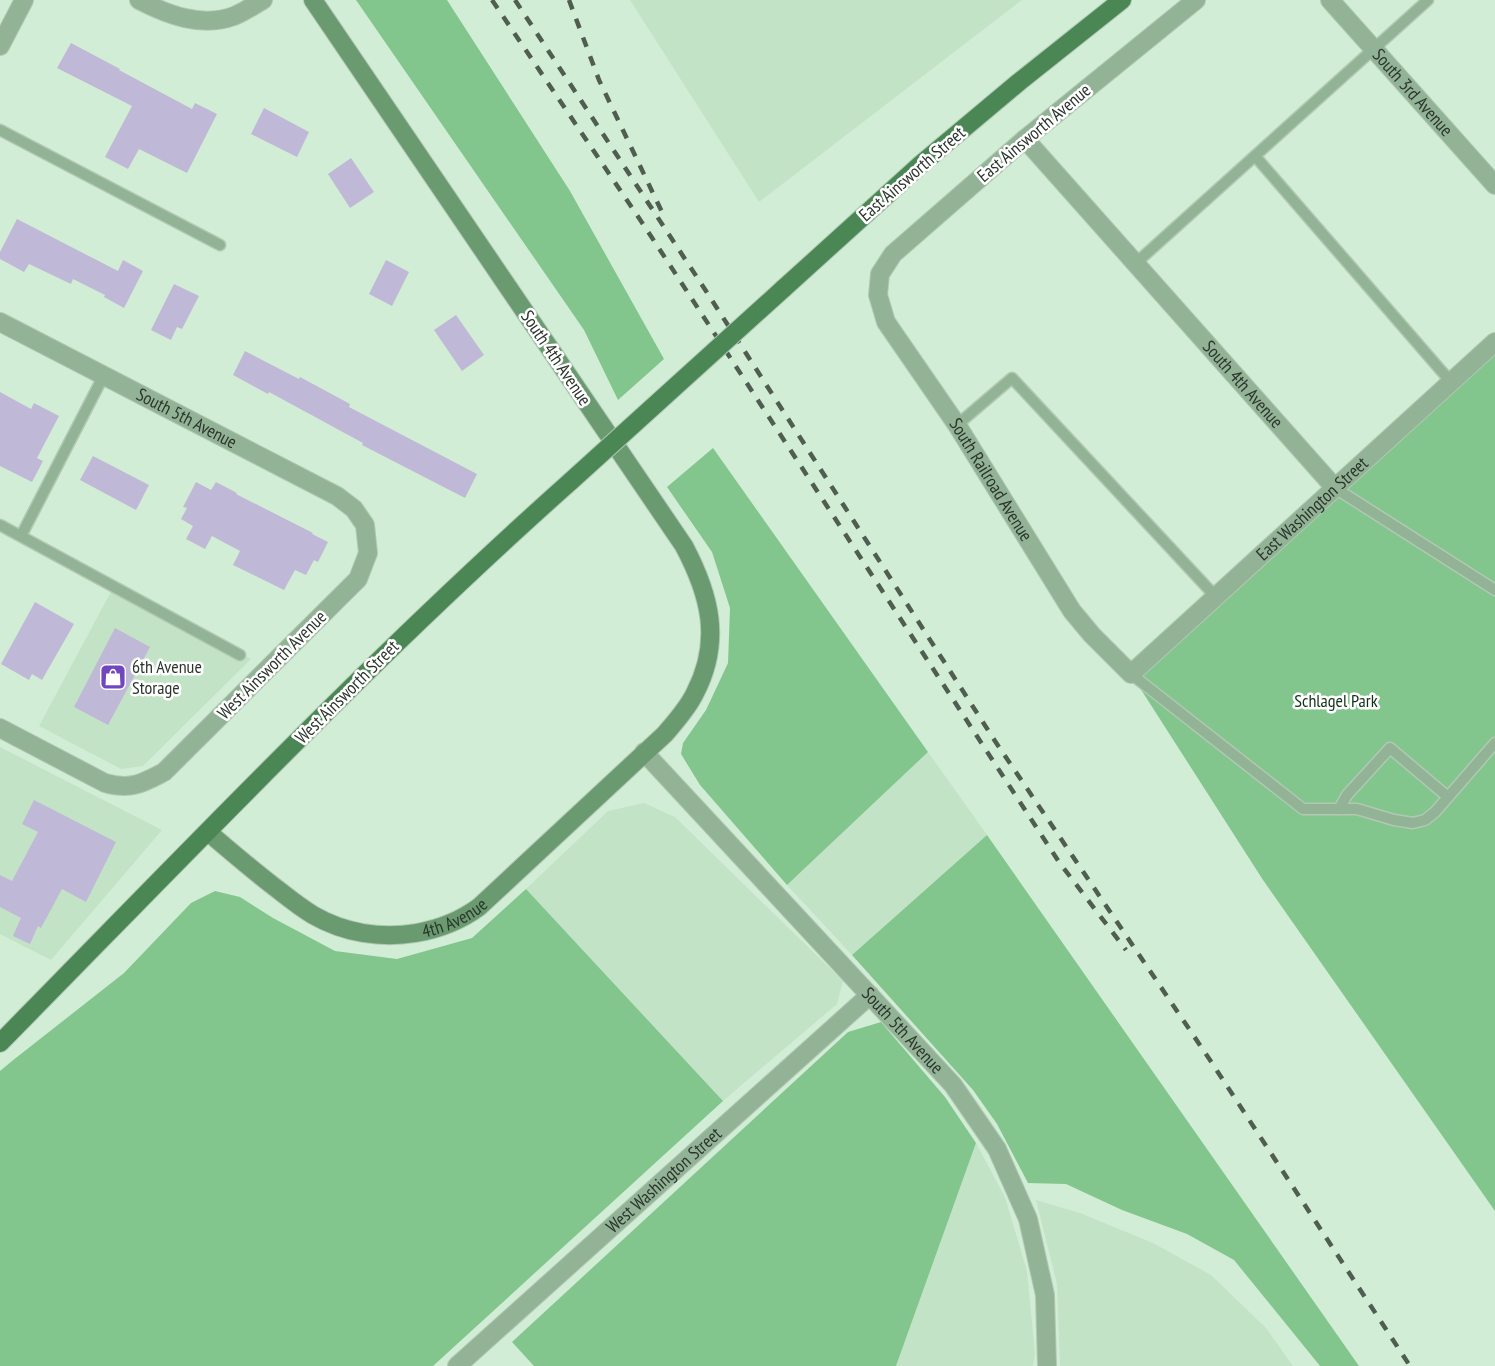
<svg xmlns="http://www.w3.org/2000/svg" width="1495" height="1366" font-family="'PT Sans Narrow',sans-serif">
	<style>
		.built { fill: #c3e3c6 }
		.green { fill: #83c68d }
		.building { fill: #bfb9d7 }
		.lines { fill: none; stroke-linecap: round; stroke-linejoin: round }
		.lane-casing { stroke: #b1c8b3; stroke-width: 13 }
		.street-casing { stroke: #b1c8b3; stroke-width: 20 }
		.secondary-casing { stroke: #b1c8b3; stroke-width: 20 }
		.primary-casing { stroke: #b1c8b3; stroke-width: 20 }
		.lane { stroke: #93b396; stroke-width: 10 }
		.street { stroke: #93b396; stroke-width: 18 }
		.secondary { stroke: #699a70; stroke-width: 18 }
		.primary { stroke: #4a8754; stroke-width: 18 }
		.rail { stroke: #505d51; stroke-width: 4.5; stroke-dasharray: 10 10; stroke-linecap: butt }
		.primary-bridge-casing { stroke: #b1c8b3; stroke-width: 20; stroke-linecap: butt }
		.primary-bridge { stroke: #4a8754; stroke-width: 18 }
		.labels { text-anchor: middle; stroke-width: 5; stroke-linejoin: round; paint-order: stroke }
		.street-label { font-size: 18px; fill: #2b352c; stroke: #fff }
		.poi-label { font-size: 18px; fill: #2b352c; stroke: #fff; text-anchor: start }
		.park-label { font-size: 18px; fill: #123218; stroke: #fff }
	</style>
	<rect width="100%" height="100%" fill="#d2edd5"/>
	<g class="built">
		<path d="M630,0H1022L759,202Z"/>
		<path d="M113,588L251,659L143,766L121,769L39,726Z"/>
		<path d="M0,747L162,830L51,960L0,934Z"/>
		<path d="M928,752L987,835L852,955L787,885Z"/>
		<path d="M644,803L675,817L843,981L837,1004L723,1101L526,889L608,811Z"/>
		<path d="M976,1143L1005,1197L1027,1271L1035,1354L1033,1366H896Z"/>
		<path d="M1036,1200L1080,1213L1153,1243L1211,1275L1266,1328L1293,1366H1060L1057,1284Z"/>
	</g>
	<g class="green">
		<path d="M356,0H447L570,191L664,359L618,400L584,330Z"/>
		<path d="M1495,342V1211L1263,880L1131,674Z"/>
		<path d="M713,448L928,752L787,885L700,785L681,754L683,743L706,710L728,663L730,608L712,552L667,487Z"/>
		<path d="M987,835L1359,1366H1320L1234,1260L1187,1234L1122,1210L1066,1184L1028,1183L997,1124L973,1090L852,955Z"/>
		<path d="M526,889L723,1101L433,1366H0V1071L12,1061L124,973L191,903L215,891L240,897L273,918L335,951L397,959L472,938Z"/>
		<path d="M881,1022L945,1097L976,1143L896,1366H534L512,1342L848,1032Z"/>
	</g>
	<g class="building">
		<path d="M71,43L120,69L119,70L192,109L195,103L217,114L187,173L139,149L128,169L105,157L132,106L57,68Z"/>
		<path d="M264,108L309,132L297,157L251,134Z"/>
		<path d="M351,158L374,192L350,208L328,174Z"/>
		<path d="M17,219L118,271L123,260L143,271L124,308L104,297L105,295L73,279L71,284L29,264L24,272L0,259V252Z"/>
		<path d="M386,260L409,272L392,306L369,294Z"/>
		<path d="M174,284L199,296L182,329L177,327L171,340L151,330Z"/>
		<path d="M456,315L484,355L462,371L434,330Z"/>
		<path d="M245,351L299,379L300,377L350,404L349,407L477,474L465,498L362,445L363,443L269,392L268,394L233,375Z"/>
		<path d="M0,392L31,409L34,403L59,416L37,458L43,461L32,482L0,466Z"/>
		<path d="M93,456L149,485L136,510L80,480Z"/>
		<path d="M196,482L211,490L216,482L237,493L236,494L313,533L312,534L328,542L318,562L314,560L306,575L295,570L284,590L233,565L240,551L212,536L205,549L186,539L193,526L181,519L187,508L183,507Z"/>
		<path d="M35,602L74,624L42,680L32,674L29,680L1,664Z"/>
		<path d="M115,628L150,647L108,725L74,707Z"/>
		<path d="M34,800L116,842L86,902L62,889L41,928L38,926L30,944L13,936L21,918L0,907V875L12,881L38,832L22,824Z"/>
	</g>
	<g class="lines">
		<defs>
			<g id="lane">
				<path d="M0,130L220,245"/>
				<path d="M1255,156L1451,382"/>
				<path d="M1136,263L1428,0"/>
				<path d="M957,425L1012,378L1216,597"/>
				<path d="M1335,488L1495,590"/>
				<path d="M0,525L240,655"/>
				<path d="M21,536L104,375"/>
				<path d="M1131,674L1303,809H1357L1394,820L1413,823L1425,820L1435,812L1495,743"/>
				<path d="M1339,809L1347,795L1390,748L1448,797"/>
			</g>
			<g id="street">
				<path d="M139,0C168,15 202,28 234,16C244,12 254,5 263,0"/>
				<path id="s1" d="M1196,0L1025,139L893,254L880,274L878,295L886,322L957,425L1072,611L1092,635L1131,674L1495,342"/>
				<path id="s2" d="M1330,0L1495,185"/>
				<path d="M0,46L24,0"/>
				<path id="s3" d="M1025,139L1335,488"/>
				<path id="s4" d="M0,322L337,496L354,509L365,525L368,553L358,579L164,772C141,784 131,790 105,783L0,728"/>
				<path id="s5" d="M644,752L953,1085L997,1149L1028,1219L1045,1295L1047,1366"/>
				<path id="s6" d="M457,1366L870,995"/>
			</g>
			<g id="secondary">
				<path id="s7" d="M208,832C229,850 250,868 272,885C285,895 298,906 313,915C344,933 381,939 416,933C439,929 460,921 479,907L665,734C676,721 688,708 695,693C722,641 710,595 684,546L313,0"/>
			</g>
			<g id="primary">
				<path d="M783,289L920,165L1019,82L1122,0"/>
				<path d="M0,1043C187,853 371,659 571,481"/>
			</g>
		</defs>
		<use href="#lane" class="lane-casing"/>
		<use href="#street" class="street-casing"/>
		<use href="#secondary" class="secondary-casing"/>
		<use href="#primary" class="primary-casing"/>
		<use href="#lane" class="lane"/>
		<use href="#street" class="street"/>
		<use href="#secondary" class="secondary"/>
		<use href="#primary" class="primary"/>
		<g class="rail">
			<path d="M492,0L645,227L1059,862L1126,950"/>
			<path d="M515,0L706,291L995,741L1210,1060L1410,1366"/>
			<path d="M569,0L599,80L662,212"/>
		</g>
		<defs>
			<path id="primary-bridge" d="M571,481L783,289"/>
		</defs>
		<use href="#primary-bridge" class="primary-bridge-casing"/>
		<use href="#primary-bridge" class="primary-bridge"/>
	</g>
	<defs>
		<symbol id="shop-square" viewBox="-11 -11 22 22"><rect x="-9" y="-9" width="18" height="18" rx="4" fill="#7147c0" stroke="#fff"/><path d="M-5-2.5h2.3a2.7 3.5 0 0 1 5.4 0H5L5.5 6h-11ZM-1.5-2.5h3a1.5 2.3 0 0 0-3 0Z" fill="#fff"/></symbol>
	</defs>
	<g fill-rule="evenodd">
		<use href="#shop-square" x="98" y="662" width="30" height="30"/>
	</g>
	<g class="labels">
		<g class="street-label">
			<text dy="6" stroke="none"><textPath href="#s2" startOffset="124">South 3rd Avenue</textPath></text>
			<text transform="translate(1034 133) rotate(-40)" y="6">East Ainsworth Avenue</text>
			<text transform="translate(912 174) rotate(-41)" y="6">East Ainsworth Street</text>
			<text transform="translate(556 358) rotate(56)" y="6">South 4th Avenue</text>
			<text dy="6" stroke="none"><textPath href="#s3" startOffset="328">South 4th Avenue</textPath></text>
			<text dy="6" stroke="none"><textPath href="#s4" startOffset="210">South 5th Avenue</textPath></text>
			<text dy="6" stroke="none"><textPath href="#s1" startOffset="658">South Railroad Avenue</textPath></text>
			<text dy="6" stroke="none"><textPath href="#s1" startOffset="1144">East Washington Street</textPath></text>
			<text transform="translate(272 665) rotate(-45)" y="6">West Ainsworth Avenue</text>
			<text transform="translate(347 692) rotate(-45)" y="6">West Ainsworth Street</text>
			<text dy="6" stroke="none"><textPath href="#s7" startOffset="282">4th Avenue</textPath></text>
			<text dy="6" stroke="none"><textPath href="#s5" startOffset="380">South 5th Avenue</textPath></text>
			<text dy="6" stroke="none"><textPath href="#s6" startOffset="278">West Washington Street</textPath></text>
		</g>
		<g class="poi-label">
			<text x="132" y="673">6th Avenue<tspan x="132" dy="21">Storage</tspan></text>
		</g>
		<g class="park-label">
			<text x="1336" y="707">Schlagel Park</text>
		</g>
	</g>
</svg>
